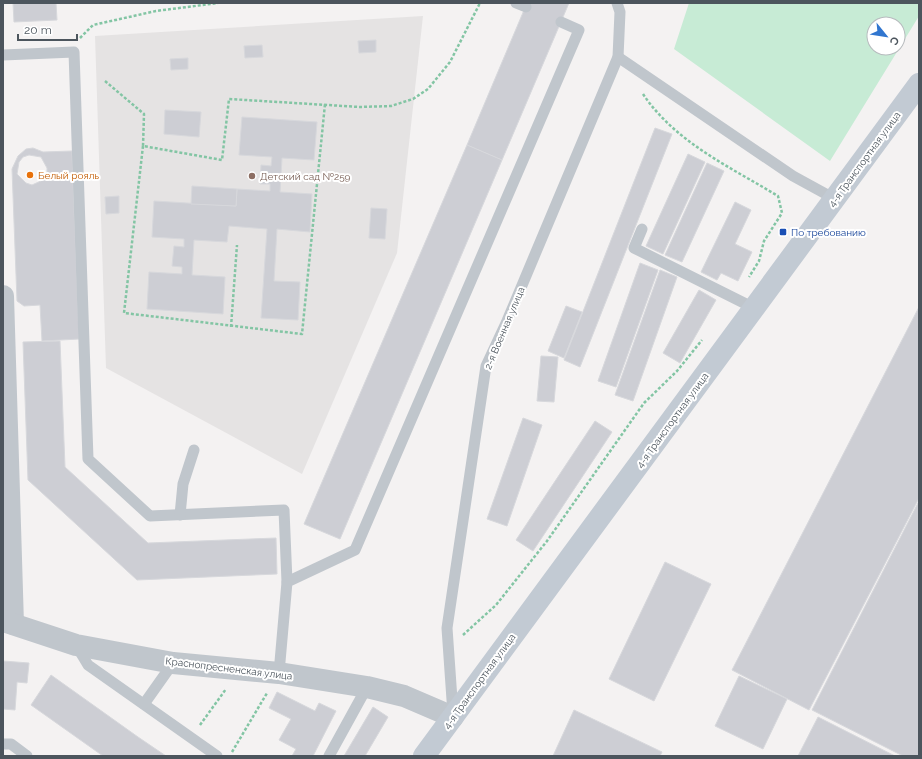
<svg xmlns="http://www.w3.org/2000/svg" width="922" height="759" font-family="Raleway,sans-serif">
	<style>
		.education { fill: #e5e3e3 }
		.green { fill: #c7ebd5; fill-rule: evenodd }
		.building { fill: #cdced4; stroke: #d7d8dc; fill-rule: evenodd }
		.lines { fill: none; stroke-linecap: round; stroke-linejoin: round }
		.path { stroke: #83c5a4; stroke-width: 2.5; stroke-dasharray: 3 2; stroke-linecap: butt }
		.lane { stroke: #c0c6cc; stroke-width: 11 }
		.street { stroke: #c0c6cc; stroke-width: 22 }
		.secondary { stroke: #c2cad3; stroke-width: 22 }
		.food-dot { fill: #e8710a; stroke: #fff; stroke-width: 1.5 }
		.education-dot { fill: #8d6e63; stroke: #fff; stroke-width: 1.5 }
		.transit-dot { fill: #1a4fb4; stroke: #fff; stroke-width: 1.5 }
		.labels { text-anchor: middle; stroke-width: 4; stroke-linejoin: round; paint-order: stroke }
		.street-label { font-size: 10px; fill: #4c555d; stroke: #fff }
		.food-label { font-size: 10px; fill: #c56008; stroke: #fff; text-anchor: start }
		.education-label { font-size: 10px; fill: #785e54; stroke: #fff; text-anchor: start }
		.transit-label { font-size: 10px; fill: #164399; stroke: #fff; text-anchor: start }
	</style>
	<rect width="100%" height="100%" fill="#f4f2f2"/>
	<path class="education" d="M423,16L397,253L302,474L106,368L95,36Z"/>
	<path class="green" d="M689,3H919V16L830,161L674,49ZM874,24H898V48H874Z"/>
	<g class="building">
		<path d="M13,3H56L57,20L14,22Z"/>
		<path d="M527,3H569L502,160L467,145Z"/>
		<path d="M376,40V52L359,53L358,41Z"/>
		<path d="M262,45L263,57L245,58L244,46Z"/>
		<path d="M188,58V69L171,70L170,59Z"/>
		<path d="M165,110L201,112L199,137L164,134Z"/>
		<path d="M242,117L317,122L314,160L282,158L280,192L312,194L310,232L277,229L274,281L300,282L298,320L261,318L267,229L229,226L227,242L194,240L192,275L225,277L223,314L147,309L149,272L182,274V267L172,266L174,246L184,247V239L152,237L154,201L236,206L237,189L270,191V184H260L261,165L271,166L272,157L239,155Z"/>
		<path d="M655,128L672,134L580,367L564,360Z"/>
		<path d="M467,145L502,160L340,539L304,524Z"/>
		<path d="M33,148L43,152L72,151L79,339L42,341L40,305L24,306L17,301L12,169L18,156L26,149ZM29,155L41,157L47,168V174L43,180L32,185L26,183L17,174L19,162L23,157Z"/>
		<path d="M688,154L705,162L663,254L646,246Z"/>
		<path d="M707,163L724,171L682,262L665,255Z"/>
		<path d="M192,186L237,189L236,206L191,204Z"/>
		<path d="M119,196V213L106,214L105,197Z"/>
		<path d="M735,202L751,210L735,244L752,252L738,281L721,273L717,280L701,272Z"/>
		<path d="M371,208L387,209L385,239L369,238Z"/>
		<path d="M640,263L658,270L616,387L598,381Z"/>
		<path d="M660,270L677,277L633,401L615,395Z"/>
		<path d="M699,290L716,300L680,363L663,353Z"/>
		<path d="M566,306L582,312L564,358L548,351Z"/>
		<path d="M919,307V498L809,710L732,670Z"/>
		<path d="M60,341L65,467L148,543L276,538L277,574L137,580L28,480L23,342Z"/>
		<path d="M541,356L558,357L554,402L537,401Z"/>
		<path d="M523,418L542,425L507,526L487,519Z"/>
		<path d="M595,421L612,432L533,551L516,540Z"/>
		<path d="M919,501V756H903L812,710Z"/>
		<path d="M665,562L711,584L654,701L609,679Z"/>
		<path d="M3,661L29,663L27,683L17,682L15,710L3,709Z"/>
		<path d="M51,675L138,737L166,756H103L31,705Z"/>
		<path d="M739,676L787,699L763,749L715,726Z"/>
		<path d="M277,692L315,711L319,703L336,711L313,756H292L296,749L279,740L291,719L269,708Z"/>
		<path d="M373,707L388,717L365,756H344Z"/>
		<path d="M574,710L662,752L660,756H553Z"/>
		<path d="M818,717L895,756H798Z"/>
	</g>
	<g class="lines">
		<g class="path">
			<path d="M80,38L93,25L156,11L218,3"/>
			<path d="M105,81L144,114L143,146L222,160L229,99L360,107L391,106L413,99L428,89L450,62L480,3"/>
			<path d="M643,94C675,142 730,167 778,196L782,213L764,241L759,261L749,277"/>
			<path d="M143,146L124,313L302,334L325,104"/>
			<path d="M231,327L237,245"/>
			<path d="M463,635L496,605L547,541L644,403L677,371L702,340"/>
			<path d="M200,725L226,689"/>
			<path d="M232,752L267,693"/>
		</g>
		<g class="lane">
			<path d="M516,3L526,7"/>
			<path d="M3,55L74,52L88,459L150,516L284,510L287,582"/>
			<path d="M618,57L793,176L835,199"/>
			<path d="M642,229L634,248L754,308"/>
			<path d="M180,515L183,484L194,450"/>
			<path d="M76,645L88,665L217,756"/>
			<path d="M279,673L287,582L355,550L579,30L561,22"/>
			<path d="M144,704L173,663"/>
			<path d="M453,714L447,628L486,366L507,321L618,57L620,12L617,3"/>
			<path d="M3,744H11L27,756"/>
			<path d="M329,756L367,687"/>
		</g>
		<g class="street">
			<path d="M3,296L13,624"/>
			<path d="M3,621L76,645L173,663L279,673L367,687L404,696L453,717"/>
		</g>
		<path class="secondary" d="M424,756L919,84"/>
	</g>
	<circle class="food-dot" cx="30" cy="175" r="4"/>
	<circle class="education-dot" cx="252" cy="176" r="4"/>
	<rect class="transit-dot" x="779" y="228" width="8" height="8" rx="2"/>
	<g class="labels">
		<g class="street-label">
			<text transform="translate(864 159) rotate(-54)" y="4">4-я Транспортная улица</text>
			<text transform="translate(504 328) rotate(-67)" y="4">2-я Военная улица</text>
			<text transform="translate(672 420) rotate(-54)" y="4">4-я Транспортная улица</text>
			<text transform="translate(229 668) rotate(7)" y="4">Краснопресненская улица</text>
			<text transform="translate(479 681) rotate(-54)" y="4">4-я Транспортная улица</text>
		</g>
		<g class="food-label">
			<text x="38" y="179">Белый рояль</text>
		</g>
		<g class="education-label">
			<text x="260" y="180">Детский сад №259</text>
		</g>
		<g class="transit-label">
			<text x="791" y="236">По требованию</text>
		</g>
	</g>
	<rect width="922" height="759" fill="none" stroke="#4c555d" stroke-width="8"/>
	<g transform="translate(886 36) rotate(120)"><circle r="19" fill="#ffffff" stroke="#b7bbbe"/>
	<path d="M0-3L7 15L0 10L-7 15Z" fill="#3176cf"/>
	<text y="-6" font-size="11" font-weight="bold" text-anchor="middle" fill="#4c555d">С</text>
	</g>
	<path d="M18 34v6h59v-6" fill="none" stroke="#4c555d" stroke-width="2"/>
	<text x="24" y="34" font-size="12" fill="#4c555d" stroke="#ffffff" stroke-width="3" paint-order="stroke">20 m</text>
</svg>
